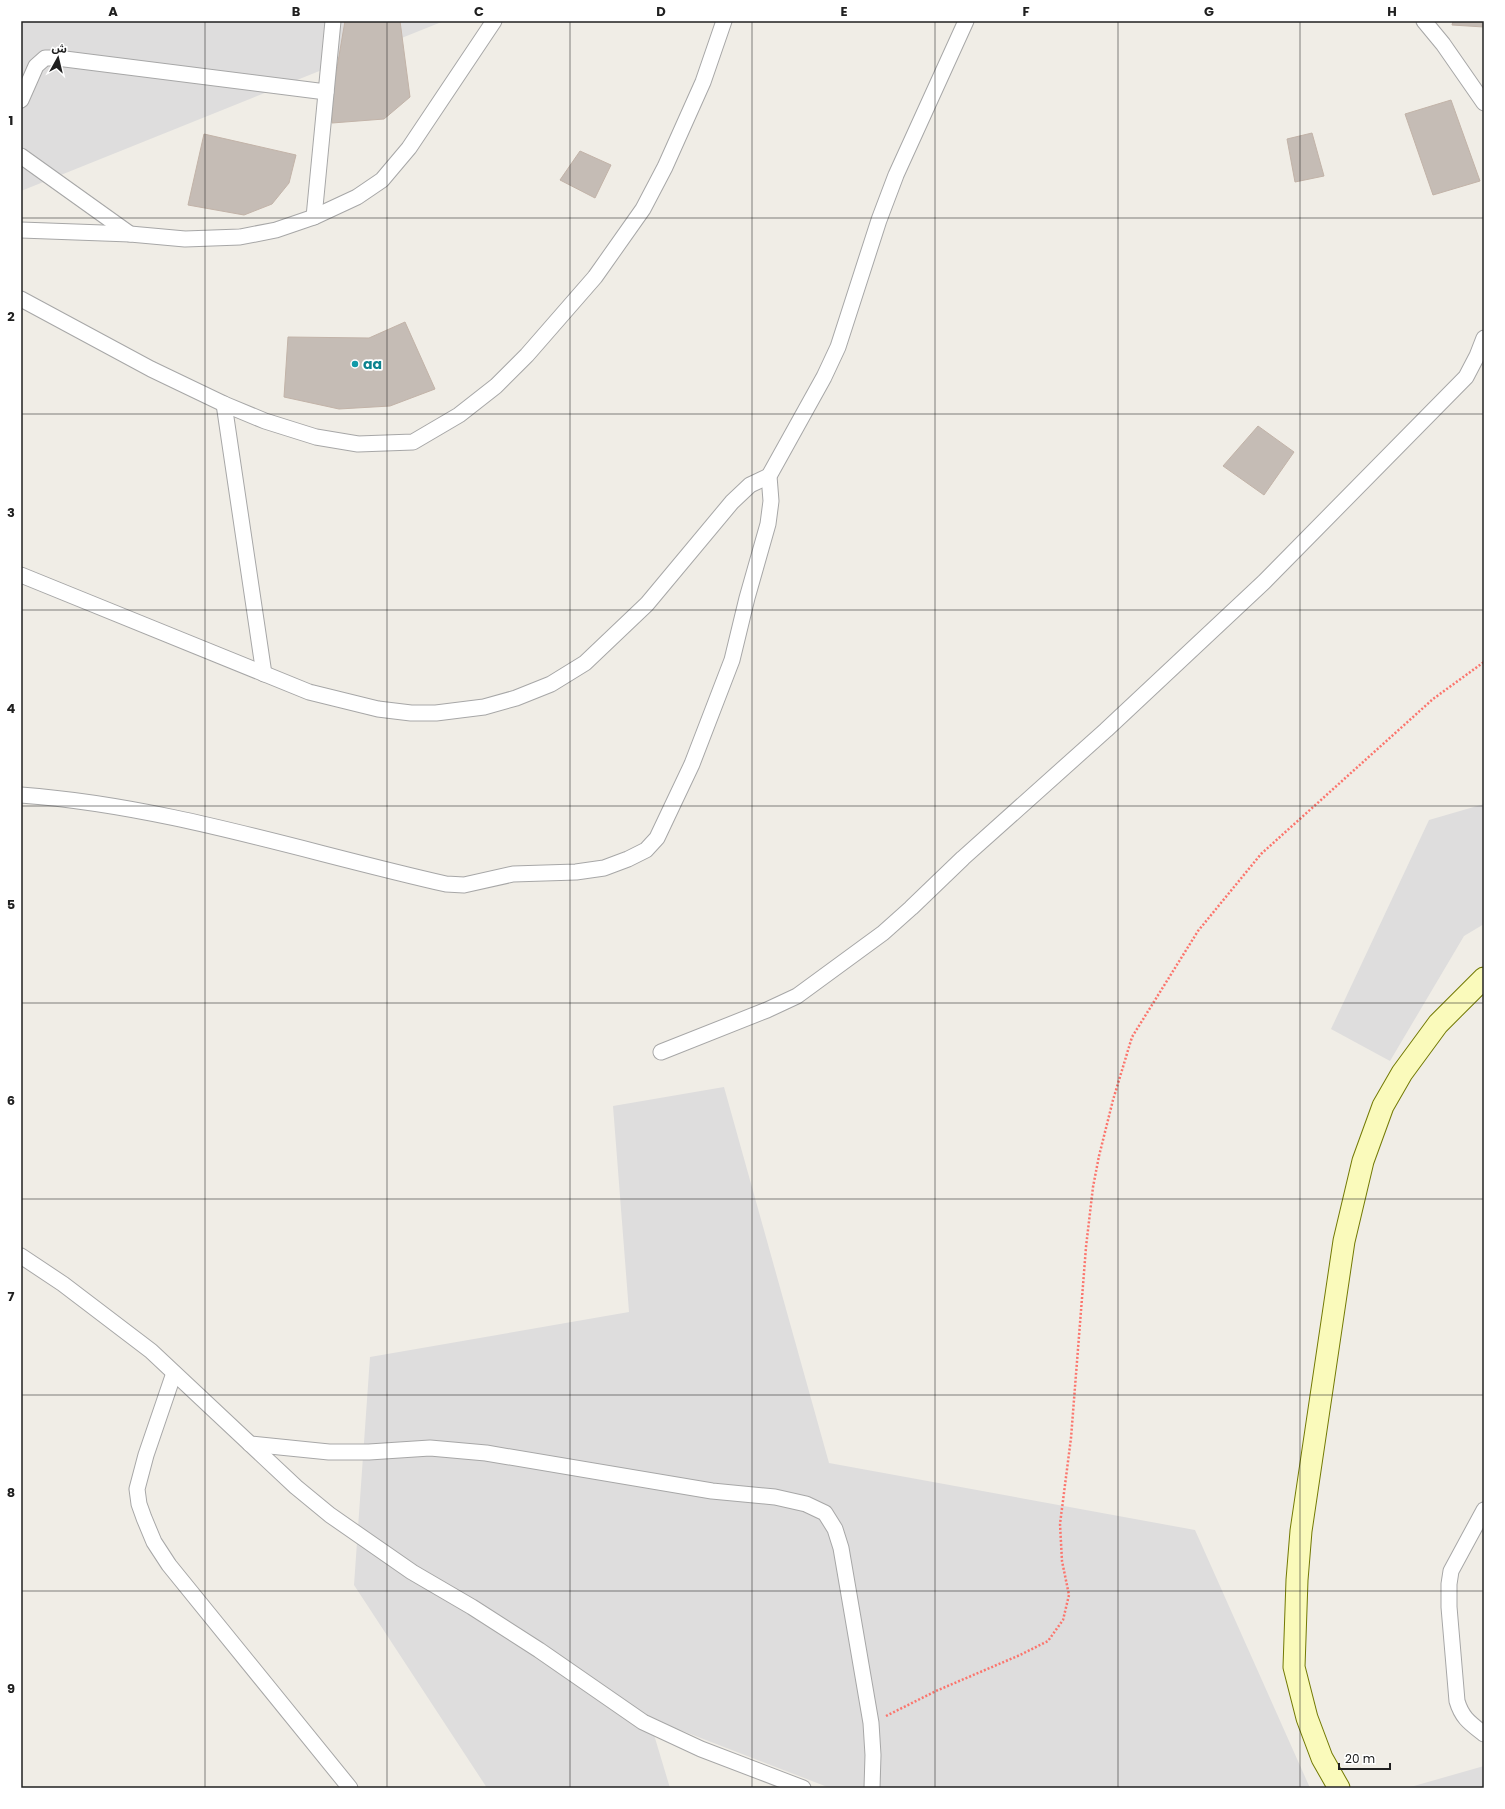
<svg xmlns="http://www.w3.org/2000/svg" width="1505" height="1809" font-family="Poppins,'Noto Sans Arabic',sans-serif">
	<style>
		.residential { fill: #dedddd }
		.building { fill: #c5bcb5; stroke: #c2b3a8 }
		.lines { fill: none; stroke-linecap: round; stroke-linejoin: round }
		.street-casing { stroke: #a7a7a7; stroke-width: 17 }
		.secondary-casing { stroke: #737a04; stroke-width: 23 }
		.path { stroke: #fb756d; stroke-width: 2.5; stroke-dasharray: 2 2; stroke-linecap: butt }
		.street { stroke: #fff; stroke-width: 15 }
		.secondary { stroke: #fafabb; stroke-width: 21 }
		.grid { fill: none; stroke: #202020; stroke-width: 1; stroke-opacity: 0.55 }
		.culture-dot { fill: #0f9aa8; stroke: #fff; stroke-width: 1.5 }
		.labels { text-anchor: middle; stroke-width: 3.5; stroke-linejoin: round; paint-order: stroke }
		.culture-label { font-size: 14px; font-weight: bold; fill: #0d838f; stroke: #fff; text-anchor: start }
		.neatline { fill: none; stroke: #202020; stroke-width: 1.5 }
		.grid-label { font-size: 13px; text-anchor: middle; font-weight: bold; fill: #202020 }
	</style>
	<rect width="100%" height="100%" fill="#f0ede6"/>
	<g class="residential">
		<path d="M21,21H444L21,191Z"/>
		<path d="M1484,804V924L1464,936L1390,1061L1331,1029L1429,820Z"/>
		<path d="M724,1087L829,1463L1195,1530L1310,1788H830L649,1718L670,1788H487L354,1585L370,1357L629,1312L613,1106Z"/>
		<path d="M1484,1766V1788H1407Z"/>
	</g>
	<g class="building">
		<path d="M345,21H400L410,97L384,119L332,123V97Z"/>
		<path d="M1453,21H1484V27L1452,25Z"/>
		<path d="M1451,100L1480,181L1433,195L1405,114Z"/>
		<path d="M1312,133L1324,176L1295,182L1287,139Z"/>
		<path d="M204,134L296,155L289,183L272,204L244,215L188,205Z"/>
		<path d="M580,151L611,165L595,198L560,180Z"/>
		<path d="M405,322L435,389L390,406L339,409L284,397L288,337L369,338Z"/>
		<path d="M1258,426L1294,452L1264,495L1223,466Z"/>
	</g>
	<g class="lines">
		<defs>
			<g id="street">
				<path d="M1424,21L1443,44L1484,103"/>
				<path d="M21,100L36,66L45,58H57L326,92"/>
				<path d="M21,156L130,234"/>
				<path d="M314,217L333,21"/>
				<path d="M21,230L130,234L185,239L240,237L276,230L314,217L357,197L382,180L409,148L494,21"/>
				<path d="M21,299L151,369L224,404L265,421L316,437L358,444L413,442L459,415L496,386L527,355L595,277L643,209L665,167L703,82L724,21"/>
				<path d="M224,404L264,674"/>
				<path d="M21,575L309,692L378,709L411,713H436L484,707L516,698L551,684L585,663L647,604L732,502L750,485L769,476"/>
				<path d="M21,795C168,806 304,852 446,884L464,885L513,874L576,872L604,868L628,859L646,850L657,838L692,764L732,660L747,598L768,524L771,501L769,476L824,377L838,347L879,220L896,175L966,21"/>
				<path d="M661,1052L767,1010L797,996L883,933L911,908L963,858L1106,730L1264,582L1466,377L1477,356L1484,338"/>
				<path d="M21,1256L63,1284L151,1351L296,1487L330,1515L412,1572L472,1607L539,1650L643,1722L701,1749L803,1788"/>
				<path d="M174,1373L146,1455L137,1489L139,1504L144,1518L154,1542L169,1565L350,1788"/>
				<path d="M250,1444L329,1452H369L430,1448L486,1453L712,1491L775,1497L806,1504L825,1513L835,1529L841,1548L871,1723L873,1755L872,1788"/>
				<path d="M1484,1510L1451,1571L1449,1584V1607L1457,1701C1462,1718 1470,1723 1484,1734"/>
			</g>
			<path id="secondary" d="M1339,1788L1322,1758L1307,1718L1294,1667L1297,1580L1301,1531L1344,1241L1363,1161L1383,1106L1402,1073L1438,1024L1484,978"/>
		</defs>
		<use href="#street" class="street-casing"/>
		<use href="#secondary" class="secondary-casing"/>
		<path class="path" d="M886,1716L936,1691L1020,1655L1048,1641L1063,1620L1069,1595L1062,1561L1060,1524L1071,1438L1086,1247L1093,1187L1099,1156L1113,1100L1132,1037L1198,931L1261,854L1433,699L1484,662"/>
		<use href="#street" class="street"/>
		<use href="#secondary" class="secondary"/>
	</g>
	<path class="grid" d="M205,21V1788M387,21V1788M570,21V1788M752,21V1788M935,21V1788M1118,21V1788M1300,21V1788M21,218H1484M21,414H1484M21,610H1484M21,806H1484M21,1003H1484M21,1199H1484M21,1395H1484M21,1591H1484"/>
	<circle class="culture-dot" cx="355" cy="364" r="4"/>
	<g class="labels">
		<g class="culture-label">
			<text x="363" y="369">aa</text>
		</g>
	</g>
	<rect width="1505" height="1809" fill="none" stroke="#ffffff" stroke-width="44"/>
	<g transform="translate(58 58) rotate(8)" stroke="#ffffff" stroke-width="3" paint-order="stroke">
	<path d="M0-3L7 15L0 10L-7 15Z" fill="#202020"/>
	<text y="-6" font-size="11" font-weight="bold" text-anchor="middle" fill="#202020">ش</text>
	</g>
	<path d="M1339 1763v6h51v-6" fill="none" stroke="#202020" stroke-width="2"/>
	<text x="1345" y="1763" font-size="12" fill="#202020" stroke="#ffffff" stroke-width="3" paint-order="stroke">20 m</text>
	<rect x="22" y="22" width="1461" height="1765" class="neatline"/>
	<g class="grid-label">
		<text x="113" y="16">A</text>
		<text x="296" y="16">B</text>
		<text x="479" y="16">C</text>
		<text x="661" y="16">D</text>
		<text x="844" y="16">E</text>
		<text x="1026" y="16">F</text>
		<text x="1209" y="16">G</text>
		<text x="1392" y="16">H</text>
		<text x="11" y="125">1</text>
		<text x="11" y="321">2</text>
		<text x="11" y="517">3</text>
		<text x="11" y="713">4</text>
		<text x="11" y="909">5</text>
		<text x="11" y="1105">6</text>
		<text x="11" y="1301">7</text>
		<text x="11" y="1497">8</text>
		<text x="11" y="1693">9</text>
	</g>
</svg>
